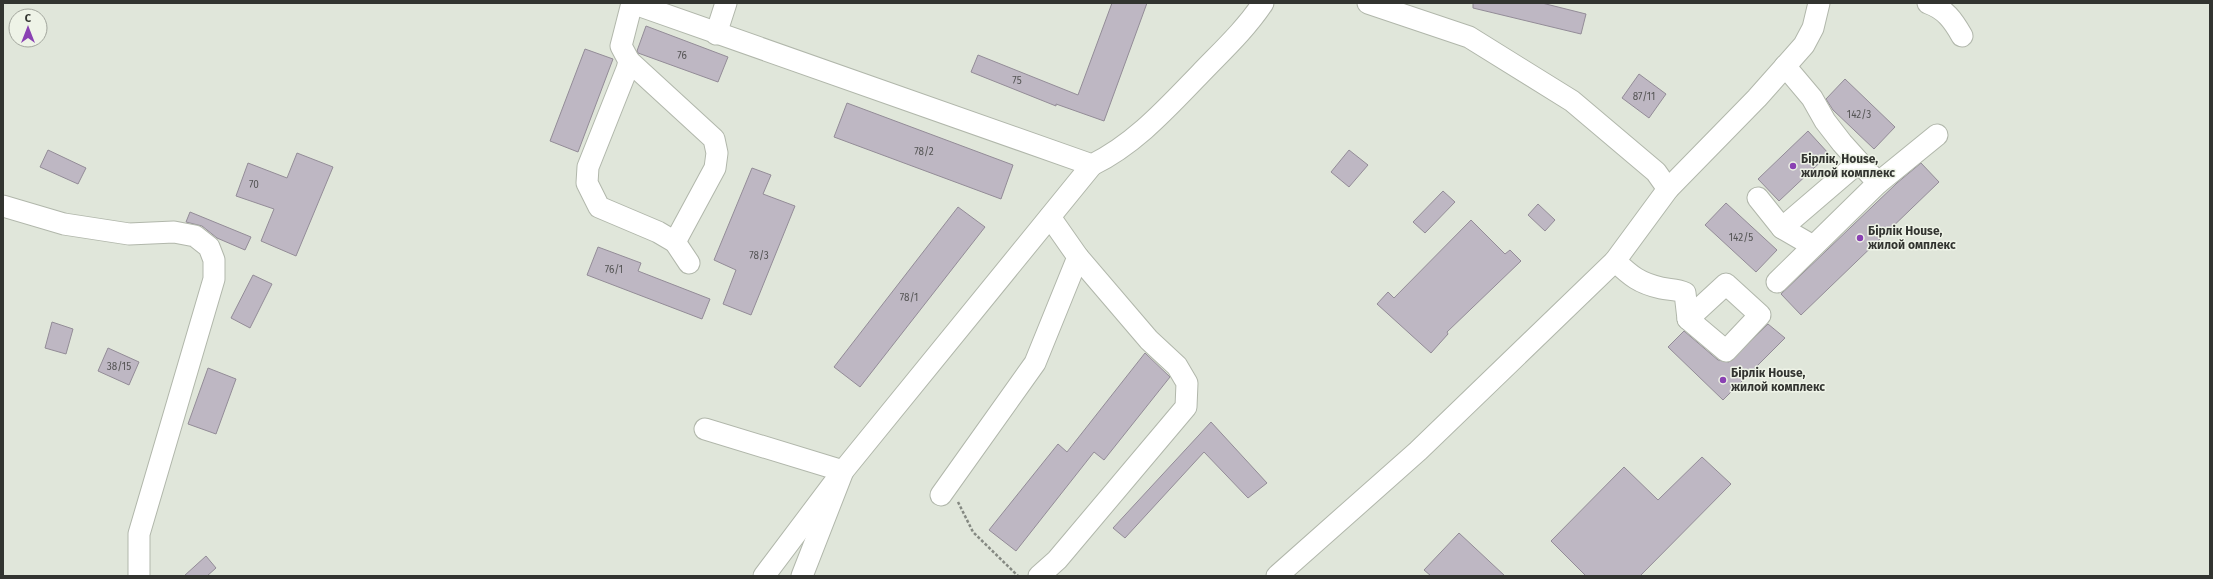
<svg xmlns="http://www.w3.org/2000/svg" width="2213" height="579" font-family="'Fira Sans',sans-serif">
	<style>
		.building { fill: #beb7c3; stroke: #938c97 }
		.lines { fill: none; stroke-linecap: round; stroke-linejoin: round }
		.minor-casing { stroke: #b1b7ab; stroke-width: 23 }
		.path { stroke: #858982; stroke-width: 2.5; stroke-dasharray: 3 2; stroke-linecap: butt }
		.minor { stroke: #fff; stroke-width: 21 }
		.poi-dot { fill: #8a41b3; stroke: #eef3e7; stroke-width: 1.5 }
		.labels { text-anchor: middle; stroke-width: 3; stroke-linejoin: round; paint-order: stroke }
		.number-label { font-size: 10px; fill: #555 }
		.poi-label { font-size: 12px; font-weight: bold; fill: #323430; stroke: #eef3e7; text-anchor: start }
	</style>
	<rect width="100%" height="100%" fill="#e0e6da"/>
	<g class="building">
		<path d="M1112,3H1147L1104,121L1056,104V106L971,72L978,55L1078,95Z"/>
		<path d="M1473,3H1542L1586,14L1581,34L1473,8Z"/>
		<path d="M646,26L728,57L718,82L638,53L637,51Z"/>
		<path d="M585,49L613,59L578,152L550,141Z"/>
		<path d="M1639,74L1666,94L1649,118L1622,98Z"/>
		<path d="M1845,79L1895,127L1874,149L1833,110L1826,99Z"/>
		<path d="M847,103L1013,165L1001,199L834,137Z"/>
		<path d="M1808,131L1829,154L1779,201L1758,179Z"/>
		<path d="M48,150L86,168L78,184L40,167Z"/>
		<path d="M1349,150L1368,165L1349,187L1331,172Z"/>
		<path d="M297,153L333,167L296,256L261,241L274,209L236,196L248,163L287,178Z"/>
		<path d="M1921,163L1939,182L1801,315L1781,294L1897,183Z"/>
		<path d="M752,168L771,175L763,194L795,206L751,315L723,304L736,270L714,260Z"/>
		<path d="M1443,191L1455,202L1425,233L1413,222Z"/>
		<path d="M1726,203L1777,250L1756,272L1705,225Z"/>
		<path d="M1538,204L1555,220L1545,231L1528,215Z"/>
		<path d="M958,207L985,227L860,387L834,367Z"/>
		<path d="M190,212L251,237L245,250L217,238L202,226L186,222Z"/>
		<path d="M1471,220L1505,254L1510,250L1521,261L1447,332L1448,334L1431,353L1377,304L1388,292L1394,298Z"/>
		<path d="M598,247L641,263L638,271L710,299L702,319L587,275Z"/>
		<path d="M253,275L272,284L250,328L231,318Z"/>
		<path d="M52,322L73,329L66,354L45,348Z"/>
		<path d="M1768,324L1785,338L1723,400L1668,347L1684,331L1718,360L1729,362Z"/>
		<path d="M108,348L139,362L129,385L98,371Z"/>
		<path d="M1145,353L1170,377L1104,460L1094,452L1016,551L989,530L1058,444L1067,452Z"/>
		<path d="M208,368L236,379L216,434L188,424Z"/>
		<path d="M1211,422L1267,483L1248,498L1204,452L1125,538L1113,528Z"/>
		<path d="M1702,457L1731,484L1640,576H1586L1551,541L1624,467L1658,500Z"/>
		<path d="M1459,533L1505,576H1431L1424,570Z"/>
		<path d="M206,556L216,568L207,576H184Z"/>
	</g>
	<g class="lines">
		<defs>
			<g id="minor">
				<path d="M632,3L1092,165C1135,144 1167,108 1200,74C1222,51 1245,30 1263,3"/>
				<path d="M632,3L621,46L629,61L627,69L588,167L587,183L599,207L658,232L675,242L689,263"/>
				<path d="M1928,3C1945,9 1953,20 1962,36"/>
				<path d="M716,34L726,3"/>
				<path d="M629,61L714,139L717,153L715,168L675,242"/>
				<path d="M1785,66L1812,98L1825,121L1842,143L1878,183L1937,135"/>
				<path d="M1668,189L1757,98L1804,45L1813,28L1819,3"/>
				<path d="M1758,198L1782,228L1813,246"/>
				<path d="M3,206L64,224L129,234L174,232L195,236L209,247L214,260V279L139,534V576"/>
				<path d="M1782,228L1859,162"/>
				<path d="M1615,261C1631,276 1639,283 1661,288C1669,290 1677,289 1685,293L1688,319"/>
				<path d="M1777,282L1878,183"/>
				<path d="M1726,284L1760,315L1726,351L1688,319Z"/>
				<path d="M705,429L843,471L802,576"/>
				<path d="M941,495L1035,363L1078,257L1050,217"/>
				<path d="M764,576L843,471L1092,165"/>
				<path d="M1039,576L1057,560L1186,407L1187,383L1177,366L1149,340L1078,257"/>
				<path d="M1277,576L1418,451L1615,261L1668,189L1656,172L1572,101L1469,37L1368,3"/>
			</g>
		</defs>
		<use href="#minor" class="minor-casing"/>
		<path class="path" d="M958,502L973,532L1018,576"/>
		<use href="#minor" class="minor"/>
	</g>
	<g class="poi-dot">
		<circle cx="1793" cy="166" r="4"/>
		<circle cx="1860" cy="238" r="4"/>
		<circle cx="1723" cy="380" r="4"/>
	</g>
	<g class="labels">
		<g class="number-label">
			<text x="682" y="59">76</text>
			<text x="1017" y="84">75</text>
			<text x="1644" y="100">87/11</text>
			<text x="1859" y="118">142/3</text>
			<text x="924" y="155">78/2</text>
			<text x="254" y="188">70</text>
			<text x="1741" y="241">142/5</text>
			<text x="759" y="259">78/3</text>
			<text x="614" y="273">76/1</text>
			<text x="909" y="301">78/1</text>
			<text x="119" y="370">38/15</text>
		</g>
		<g class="poi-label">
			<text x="1801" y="163">Бірлік, House,<tspan x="1801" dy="14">жилой комплекс</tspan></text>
			<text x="1868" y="235">Бірлік House,<tspan x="1868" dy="14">жилой омплекс</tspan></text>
			<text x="1731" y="377">Бірлік House,<tspan x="1731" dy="14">жилой комплекс</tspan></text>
		</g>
	</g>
	<rect width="2213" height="579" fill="none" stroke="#323430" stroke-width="8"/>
	<g transform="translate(28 28)"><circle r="19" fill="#eef3e7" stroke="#a3a79e"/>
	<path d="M0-3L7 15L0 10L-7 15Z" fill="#8a41b3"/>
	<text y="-6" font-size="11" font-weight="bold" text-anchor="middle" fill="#323430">С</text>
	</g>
</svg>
